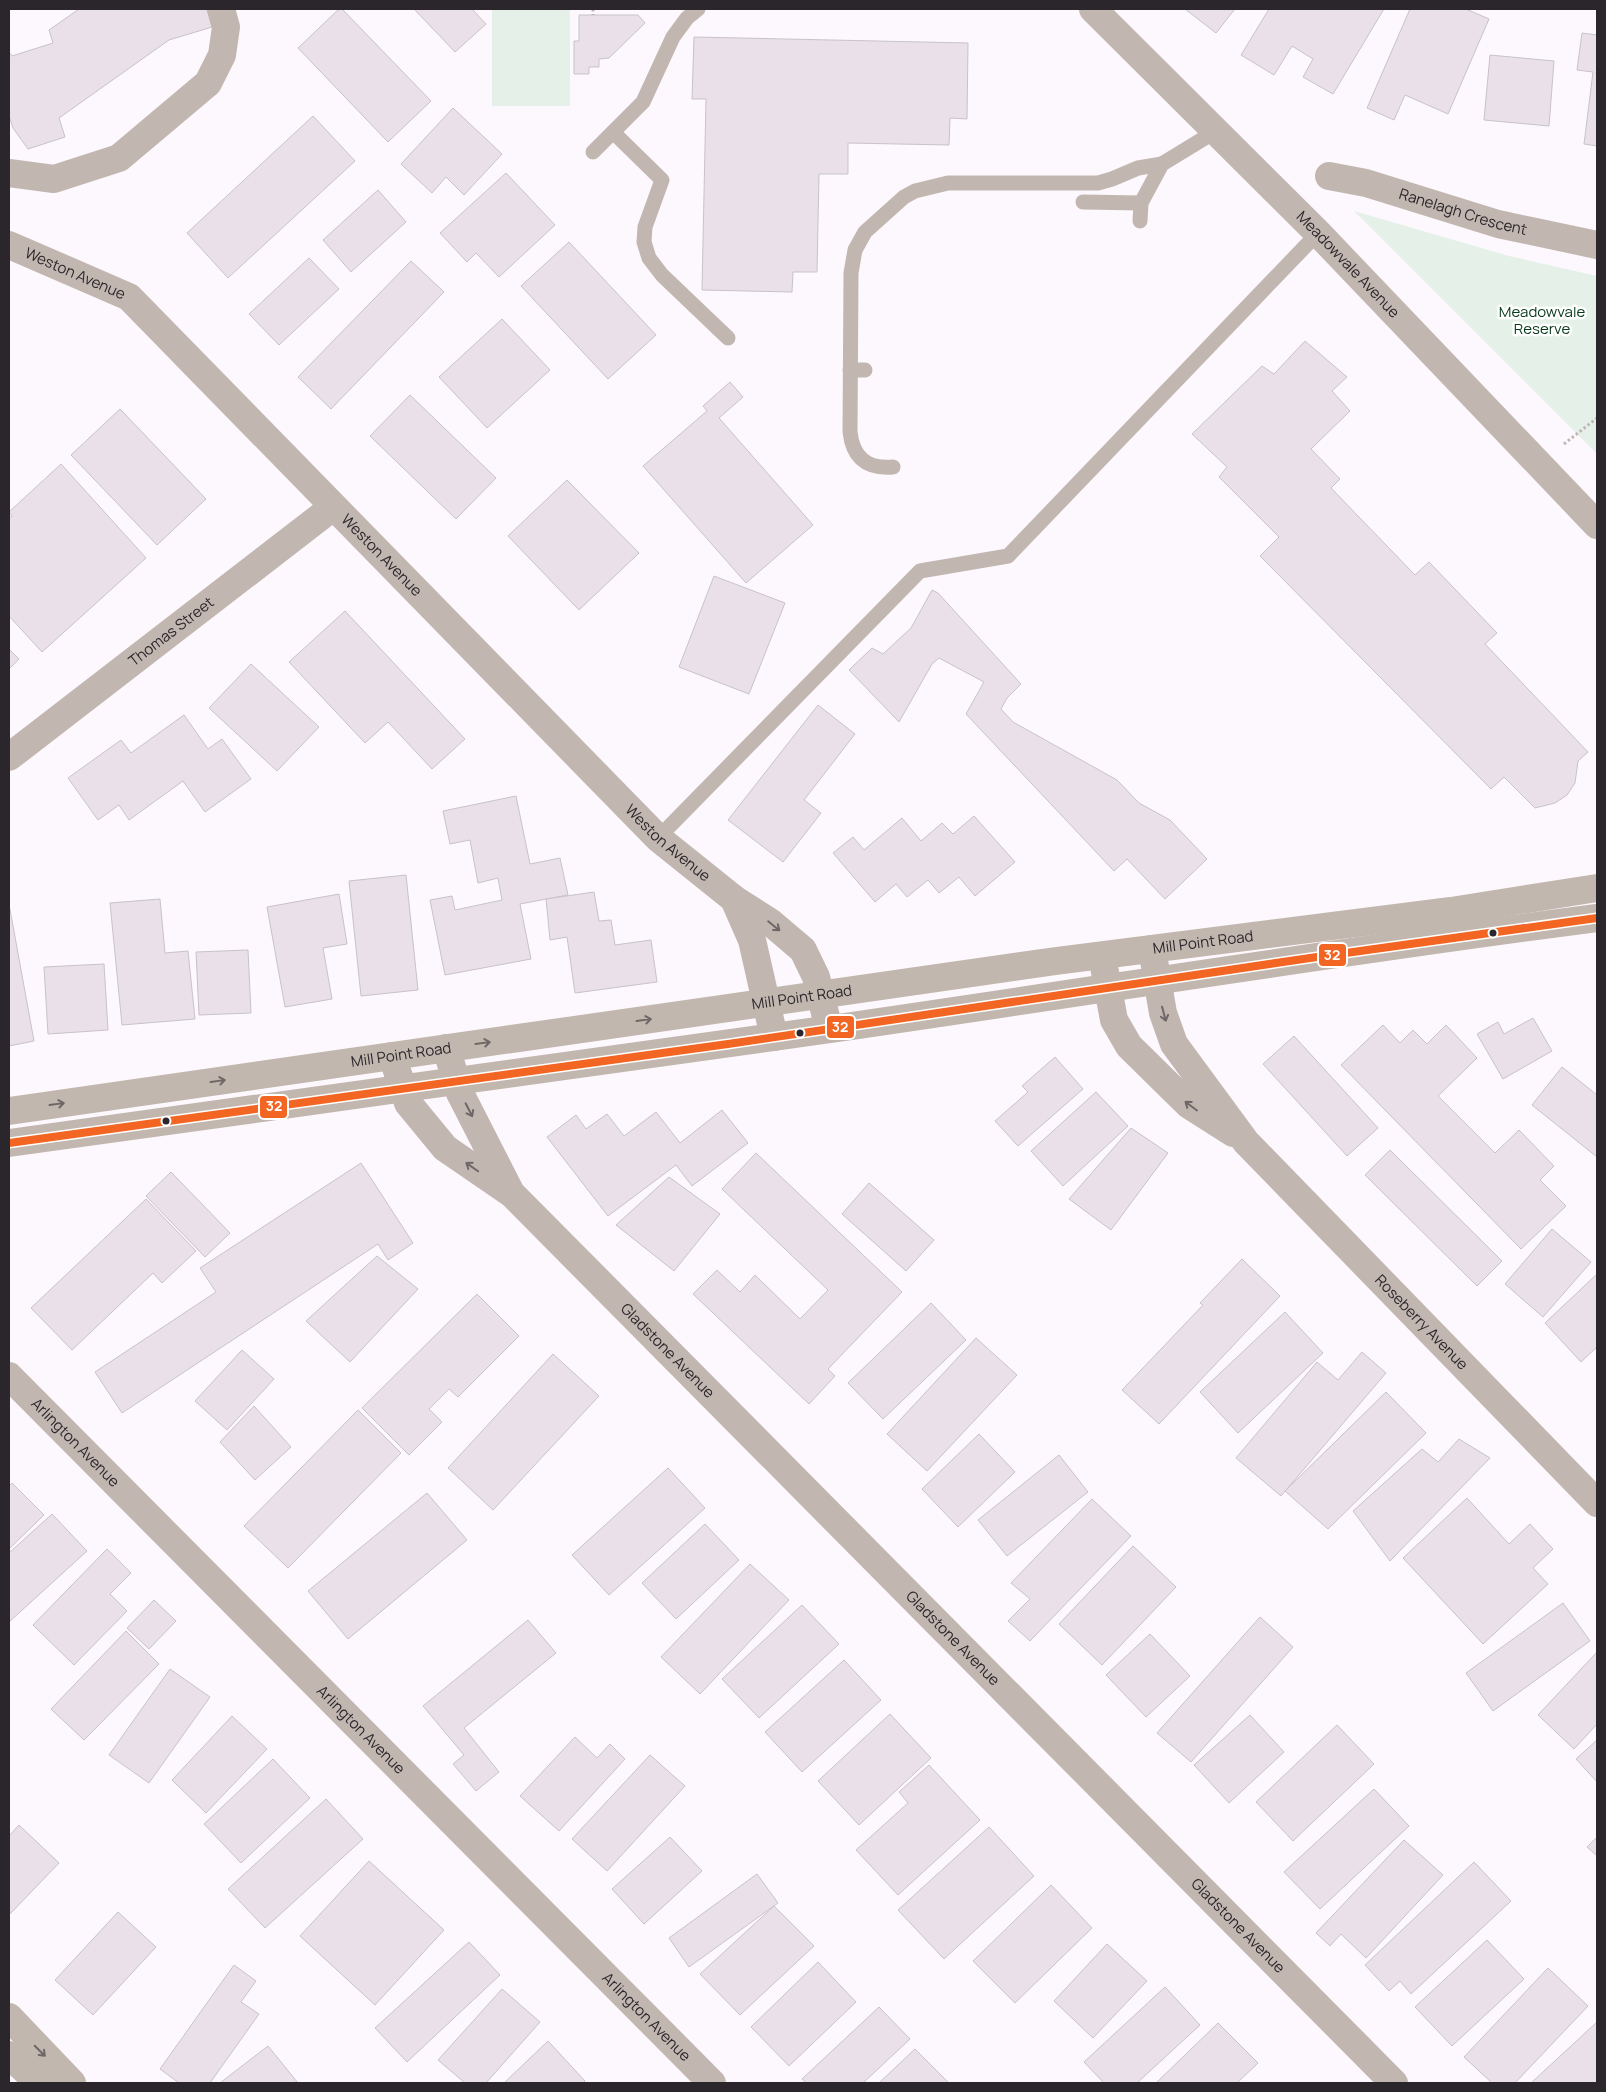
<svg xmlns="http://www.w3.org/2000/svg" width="1606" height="2092" font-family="Manrope,sans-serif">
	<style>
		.green { fill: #e4f0e8 }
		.building { fill: #e9e0ea; stroke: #c8c3c8 }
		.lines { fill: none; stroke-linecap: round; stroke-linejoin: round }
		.path { stroke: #bfb7b4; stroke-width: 3; stroke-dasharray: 2.5 2.5; stroke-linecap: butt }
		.lane { stroke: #c2b7b0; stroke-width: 15 }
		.street { stroke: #c2b7b0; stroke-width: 28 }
		.secondary { stroke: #c2b7af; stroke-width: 28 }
		.bus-1-casing { stroke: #fff; stroke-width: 11 }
		.bus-1 { stroke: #f26522; stroke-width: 8 }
		.oneway { stroke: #6f6767 }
		.oneway2 { stroke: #6f6766 }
		.bus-dot { fill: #2b262b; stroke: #fff; stroke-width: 2 }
		.labels { text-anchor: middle; stroke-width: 5; stroke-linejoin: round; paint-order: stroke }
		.street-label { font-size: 15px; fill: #2b262b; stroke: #fff }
		.park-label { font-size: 15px; fill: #073a1d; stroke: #fff }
		.line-badge { stroke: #fff; stroke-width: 2 }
		.badge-label { font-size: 14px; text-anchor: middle; font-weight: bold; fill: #fff }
	</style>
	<rect width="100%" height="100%" fill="#fdf8fd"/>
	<g class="green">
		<rect x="492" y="9" width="78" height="97"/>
		<path d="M1354,211L1509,256L1597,276V454Z"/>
	</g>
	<g class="building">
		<path d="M79,9H207L212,27L169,40L59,118L65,137L28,149L13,128L9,116V52L12,56L53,43L49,30Z"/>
		<path d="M339,9H342L431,101L388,142L298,48Z"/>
		<path d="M414,9H472L486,24L455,52Z"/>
		<path d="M1185,9H1235L1216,33Z"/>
		<path d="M1269,9H1384L1333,94L1303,77L1313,59L1292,46L1274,75L1241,55Z"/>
		<path d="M1410,9H1466L1489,19L1448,114L1405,95L1394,120L1367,108Z"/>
		<path d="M579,15H638L645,23L609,58L599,59V67H589V74H574V41H579Z"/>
		<path d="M1582,33L1597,35V146L1584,144L1593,72L1577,70Z"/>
		<path d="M694,37L968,43L967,119L950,118L949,145L848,143V174H819L817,272H793L792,292L702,290L706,99H692Z"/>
		<path d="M1490,55L1554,61L1549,126L1484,120Z"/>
		<path d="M453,108L502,154L464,195L446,177L432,193L401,164Z"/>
		<path d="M313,116L355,161L228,278L187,233Z"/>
		<path d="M506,173L555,225L499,277L476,253L467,262L440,233Z"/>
		<path d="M378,190L406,222L351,272L323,240Z"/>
		<path d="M569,242L656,335L608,379L521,286Z"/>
		<path d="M309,258L339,289L279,345L249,314Z"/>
		<path d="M411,261L444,292L331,409L298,377Z"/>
		<path d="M502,319L550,370L487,428L439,377Z"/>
		<path d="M1305,341L1347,377L1332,391L1350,411L1311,449L1340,479L1331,488L1415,575L1429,562L1497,633L1485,644L1588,752L1578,761L1575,783L1567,795L1555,803L1535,808L1504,777L1491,789L1260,556L1279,537L1219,477L1227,467L1192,434L1262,366L1274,374Z"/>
		<path d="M730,382L743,397L719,418L813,525L746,583L643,466L707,411L703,406Z"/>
		<path d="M410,395L496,478L456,519L370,436Z"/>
		<path d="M120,409L206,499L157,545L71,455Z"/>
		<path d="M61,464L146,558L42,652L9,616V518L12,516L9,512Z"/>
		<path d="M567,480L639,553L579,610L508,536Z"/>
		<path d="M714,576L785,603L749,694L679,667Z"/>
		<path d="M932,590L938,593L1021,684L1007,698L1001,709L1013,722L1117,780L1139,803L1170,820L1207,859L1165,899L1127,859L1114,871L966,714L984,682L939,658L932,664L899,722L849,670L872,648L883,654L911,628Z"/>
		<path d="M345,611L465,739L432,769L388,722L365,743L289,662Z"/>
		<path d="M9,649L19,659L9,669Z"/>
		<path d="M251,664L319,727L277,771L209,708Z"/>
		<path d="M818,705L855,734L804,800L821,813L783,862L728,820Z"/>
		<path d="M184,715L208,749L222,739L251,779L205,812L183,781L129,820L119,805L98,820L68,778L121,740L131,753Z"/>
		<path d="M516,796L530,864L560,858L568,895L520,904L531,959L445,975L430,900L452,896L455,910L502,900L498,878L478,883L470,840L450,844L443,811Z"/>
		<path d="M974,816L1015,862L975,896L959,877L939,893L928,880L907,897L896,884L875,902L833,853L853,837L864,850L902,818L921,841L942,823L953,834Z"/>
		<path d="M406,875L418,990L361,996L349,881Z"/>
		<path d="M594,892L599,921L611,920L615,945L651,940L657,982L575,993L567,937L550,940L546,899Z"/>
		<path d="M339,894L347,944L323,948L332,999L285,1007L267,907Z"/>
		<path d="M160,899L165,953L188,951L195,1019L122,1025L110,903Z"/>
		<path d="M9,904L34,1041L9,1046Z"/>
		<path d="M248,950L251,1013L199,1015L196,952Z"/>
		<path d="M104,964L108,1030L48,1034L44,967Z"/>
		<path d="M1533,1018L1552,1051L1503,1079L1477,1034L1498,1022L1504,1034Z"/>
		<path d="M1383,1025L1400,1043L1413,1030L1427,1044L1446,1025L1477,1058L1438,1096L1495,1153L1519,1130L1554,1166L1540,1180L1566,1206L1521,1249L1341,1065Z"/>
		<path d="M1294,1036L1378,1128L1347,1156L1263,1064Z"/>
		<path d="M1055,1057L1083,1089L1018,1146L995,1121L1028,1092L1022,1086Z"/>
		<path d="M1562,1067L1597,1095V1157L1532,1105Z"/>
		<path d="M1096,1092L1128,1126L1063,1186L1031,1151Z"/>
		<path d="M722,1110L748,1143L692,1186L676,1165L608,1216L547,1137L576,1115L586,1129L607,1114L624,1136L656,1112L680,1143Z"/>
		<path d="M1131,1128L1168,1153L1111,1230L1069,1199Z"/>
		<path d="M1390,1150L1502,1261L1477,1286L1365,1175Z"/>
		<path d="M756,1153L902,1292L828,1369L835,1376L809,1404L693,1294L717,1270L740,1292L755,1275L800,1319L828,1290L722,1189Z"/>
		<path d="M361,1163L413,1243L388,1260L378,1244L122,1413L95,1372L216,1292L200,1268Z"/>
		<path d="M171,1172L230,1233L205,1257L146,1196Z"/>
		<path d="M669,1177L720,1214L674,1271L616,1225Z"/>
		<path d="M869,1183L934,1240L906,1271L842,1214Z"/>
		<path d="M146,1199L196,1251L162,1283L153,1273L72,1350L31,1308Z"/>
		<path d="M1552,1229L1591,1262L1543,1317L1505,1284Z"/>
		<path d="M377,1256L418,1289L350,1362L306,1321Z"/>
		<path d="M1242,1259L1280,1296L1159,1424L1122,1390L1203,1305L1200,1303Z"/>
		<path d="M1597,1274V1347L1581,1362L1545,1323Z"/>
		<path d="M477,1294L519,1336L458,1397L449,1389L429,1409L442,1422L409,1455L362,1408Z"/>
		<path d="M931,1303L966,1340L883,1419L848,1383Z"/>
		<path d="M1285,1312L1323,1353L1238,1433L1200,1392Z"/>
		<path d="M976,1338L1017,1375L927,1471L887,1434Z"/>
		<path d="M242,1350L274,1379L227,1430L195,1401Z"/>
		<path d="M1362,1352L1386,1373L1281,1496L1236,1458L1317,1362L1338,1380Z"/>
		<path d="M553,1354L599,1396L493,1510L448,1468Z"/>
		<path d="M1386,1392L1426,1433L1328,1529L1285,1491Z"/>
		<path d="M254,1406L291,1447L255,1480L220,1442Z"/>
		<path d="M358,1410L401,1453L288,1568L244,1526Z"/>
		<path d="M979,1434L1015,1472L958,1527L922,1489Z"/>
		<path d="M1459,1439L1490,1458L1390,1561L1353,1511L1422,1449L1438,1462Z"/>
		<path d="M1059,1455L1088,1492L1007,1556L978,1520Z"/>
		<path d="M668,1468L705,1508L609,1595L572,1555Z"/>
		<path d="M12,1483L44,1515L9,1549V1486Z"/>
		<path d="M427,1493L467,1540L348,1639L308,1591Z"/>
		<path d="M1467,1498L1509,1544L1530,1524L1553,1549L1533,1568L1548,1584L1483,1644L1403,1558Z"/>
		<path d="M1092,1499L1131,1536L1030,1641L1008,1621L1030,1599L1011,1583Z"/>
		<path d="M52,1514L87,1551L9,1622V1553Z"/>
		<path d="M705,1524L739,1560L676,1619L642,1583Z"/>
		<path d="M1133,1546L1176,1587L1102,1665L1059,1624Z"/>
		<path d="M107,1549L131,1573L110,1594L127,1611L74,1665L33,1625Z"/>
		<path d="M750,1564L789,1600L700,1694L661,1657Z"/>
		<path d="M154,1600L176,1621L149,1649L127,1628Z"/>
		<path d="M1563,1603L1590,1641L1493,1711L1466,1673Z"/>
		<path d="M802,1605L839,1644L759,1718L722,1679Z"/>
		<path d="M1260,1617L1293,1647L1191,1762L1157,1733Z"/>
		<path d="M528,1620L556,1653L464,1728L499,1772L476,1791L453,1764L464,1755L423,1706Z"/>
		<path d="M126,1631L159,1664L84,1740L51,1709Z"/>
		<path d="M1150,1634L1190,1676L1146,1717L1106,1675Z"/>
		<path d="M1597,1652V1724L1574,1749L1538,1715Z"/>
		<path d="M844,1660L881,1700L802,1772L765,1732Z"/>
		<path d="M170,1669L210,1697L149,1783L109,1755Z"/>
		<path d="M890,1714L931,1758L859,1825L818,1781Z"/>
		<path d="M1250,1715L1284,1752L1229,1803L1194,1765Z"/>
		<path d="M232,1716L267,1749L206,1813L172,1780Z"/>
		<path d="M1337,1725L1374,1764L1293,1841L1256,1802Z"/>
		<path d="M575,1737L597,1758L610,1744L625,1759L559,1831L520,1796Z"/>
		<path d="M1597,1740V1782L1576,1759Z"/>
		<path d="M650,1755L685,1786L607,1871L572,1839Z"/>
		<path d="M273,1759L310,1798L241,1863L204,1824Z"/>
		<path d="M929,1765L980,1820L898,1895L856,1850L908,1803L899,1792Z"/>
		<path d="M1374,1789L1409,1826L1320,1909L1284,1872Z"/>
		<path d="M326,1799L363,1839L265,1928L228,1889Z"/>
		<path d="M19,1825L59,1863L9,1915V1836Z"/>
		<path d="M989,1827L1034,1876L944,1959L898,1910Z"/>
		<path d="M670,1837L702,1871L644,1924L612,1889Z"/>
		<path d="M1597,1837V1856L1587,1847Z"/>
		<path d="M1404,1840L1443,1875L1366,1958L1341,1934L1330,1946L1316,1933Z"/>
		<path d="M369,1861L444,1930L375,2005L300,1936Z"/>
		<path d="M1474,1862L1511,1901L1411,1994L1400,1981L1389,1991L1365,1965Z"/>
		<path d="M757,1874L778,1903L689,1967L669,1938Z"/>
		<path d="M1051,1885L1092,1928L1015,2003L973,1961Z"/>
		<path d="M774,1906L814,1946L740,2015L700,1974Z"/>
		<path d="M118,1912L156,1947L93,2015L55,1980Z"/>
		<path d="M1487,1940L1524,1979L1452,2046L1415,2007Z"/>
		<path d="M469,1942L500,1975L407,2062L375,2028Z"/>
		<path d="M1107,1944L1147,1981L1093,2038L1054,2001Z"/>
		<path d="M818,1962L856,2002L789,2066L751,2027Z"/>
		<path d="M234,1965L256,1981L241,2002L259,2014L210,2083H179L160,2069Z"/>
		<path d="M1548,1968L1588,2006L1515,2083H1492L1464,2057Z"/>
		<path d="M1165,1987L1200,2025L1137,2083H1104L1084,2062Z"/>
		<path d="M502,1989L540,2022L486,2083H465L438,2060Z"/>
		<path d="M879,2007L910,2039L863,2083H807L802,2079Z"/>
		<path d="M1597,2022V2083H1531Z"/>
		<path d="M1218,2023L1258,2063L1237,2083H1156Z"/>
		<path d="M548,2041L585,2081L583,2083H504Z"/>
		<path d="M268,2046L298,2083H220Z"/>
		<path d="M915,2049L949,2083H879Z"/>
	</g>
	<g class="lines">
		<g class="path">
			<path d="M593,9V15"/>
			<path d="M1564,444L1597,418"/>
		</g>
		<g class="lane">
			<path d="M698,9L687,18L673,37L643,102L613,132L662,180L645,227L644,242L649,258L662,275L728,338"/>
			<path d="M593,152L613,132"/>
			<path d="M1083,202L1141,203"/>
			<path d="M1140,221L1141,203L1162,164L1216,131"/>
			<path d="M850,370H865"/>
			<path d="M893,467C867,469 853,458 850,432L851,273L855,250L865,232L904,197L915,191L948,183H1098L1112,179L1138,168L1162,164"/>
			<path d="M658,838L920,571L1008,556L1318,233"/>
		</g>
		<g class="street">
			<path id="s1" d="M1093,9L1318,233L1597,525"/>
			<path d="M9,173L54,179L119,158L208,83L222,55L226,27L221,9"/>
			<path id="s2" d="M1329,176L1366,183L1498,224L1597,245"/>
			<path id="s3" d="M9,245L129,297L658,838L734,899L770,922L803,950L816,977L829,1029"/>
			<path id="s4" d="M9,757L333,507"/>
			<path d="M734,899L752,940L774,1037"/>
			<path id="s5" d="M1152,949L1163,1013L1174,1044L1246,1142L1597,1503"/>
			<path d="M1102,956L1114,1020L1129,1046L1189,1105L1233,1133"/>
			<path d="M446,1048L460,1093L510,1191"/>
			<path id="s6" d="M392,1056L408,1103L445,1148L512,1194L1394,2083"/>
			<path id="s7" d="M9,1376L712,2083"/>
		</g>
		<g class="secondary">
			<path id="s8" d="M9,1111L1056,961L1451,911L1597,888"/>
			<path d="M9,1143C283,1103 557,1069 831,1029C1087,992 1341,951 1597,918"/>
			<path d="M9,2017L72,2083"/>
			<path d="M9,2055L39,2083"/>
		</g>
		<defs>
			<path id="bus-1" d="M9,1143L728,1044L1310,958L1597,918"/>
		</defs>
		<use href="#bus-1" class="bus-1-casing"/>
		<use href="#bus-1" class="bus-1"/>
	</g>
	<defs><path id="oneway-shaft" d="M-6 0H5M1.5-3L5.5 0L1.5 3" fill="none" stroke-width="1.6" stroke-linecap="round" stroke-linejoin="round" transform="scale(1.25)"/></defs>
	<g class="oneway">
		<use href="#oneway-shaft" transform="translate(774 926) rotate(39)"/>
		<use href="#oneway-shaft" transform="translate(1164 1014) rotate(75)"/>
		<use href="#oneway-shaft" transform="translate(1191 1106) rotate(-143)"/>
		<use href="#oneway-shaft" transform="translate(469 1110) rotate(63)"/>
		<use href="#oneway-shaft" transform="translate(472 1167) rotate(-145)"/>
	</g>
	<g class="oneway2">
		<use href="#oneway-shaft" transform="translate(644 1020) rotate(-8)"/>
		<use href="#oneway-shaft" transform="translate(483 1043) rotate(-8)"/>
		<use href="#oneway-shaft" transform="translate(218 1081) rotate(-8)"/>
		<use href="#oneway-shaft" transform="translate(57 1104) rotate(-8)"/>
		<use href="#oneway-shaft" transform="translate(40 2051) rotate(45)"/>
	</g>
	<g class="bus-dot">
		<circle cx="1493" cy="933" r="4.5"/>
		<circle cx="800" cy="1033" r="4.5"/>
		<circle cx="166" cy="1121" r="4.5"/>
	</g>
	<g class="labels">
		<g class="street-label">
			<text dy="5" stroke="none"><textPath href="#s2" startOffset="139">Ranelagh Crescent</textPath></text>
			<text dy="5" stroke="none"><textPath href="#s1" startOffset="361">Meadowvale Avenue</textPath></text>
			<text dy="5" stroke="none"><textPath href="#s3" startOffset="72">Weston Avenue</textPath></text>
			<text dy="5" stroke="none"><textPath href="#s3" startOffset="492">Weston Avenue</textPath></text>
			<text dy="5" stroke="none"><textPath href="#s4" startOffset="205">Thomas Street</textPath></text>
			<text dy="5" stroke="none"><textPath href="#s3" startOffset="898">Weston Avenue</textPath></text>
			<text dy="5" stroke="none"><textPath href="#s8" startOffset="1206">Mill Point Road</textPath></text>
			<text dy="5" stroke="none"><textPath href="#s8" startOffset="801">Mill Point Road</textPath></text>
			<text dy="5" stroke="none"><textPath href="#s8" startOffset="396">Mill Point Road</textPath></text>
			<text dy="5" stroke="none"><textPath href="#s5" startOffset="471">Roseberry Avenue</textPath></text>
			<text dy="5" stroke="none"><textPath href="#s6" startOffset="410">Gladstone Avenue</textPath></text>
			<text dy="5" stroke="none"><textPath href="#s7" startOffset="94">Arlington Avenue</textPath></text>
			<text dy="5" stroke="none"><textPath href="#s6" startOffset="815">Gladstone Avenue</textPath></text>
			<text dy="5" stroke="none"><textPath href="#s7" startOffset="499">Arlington Avenue</textPath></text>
			<text dy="5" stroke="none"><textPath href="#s6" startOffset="1220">Gladstone Avenue</textPath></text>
			<text dy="5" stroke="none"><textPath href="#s7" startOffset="904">Arlington Avenue</textPath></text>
		</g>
		<g class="park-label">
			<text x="1542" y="317">Meadowvale<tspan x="1542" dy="17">Reserve</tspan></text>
		</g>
	</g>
	<g class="line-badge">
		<rect x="1318" y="943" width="29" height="24" rx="5" fill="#f26522"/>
		<rect x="826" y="1015" width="29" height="24" rx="5" fill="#f26522"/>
		<rect x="259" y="1095" width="29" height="24" rx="5" fill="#f26522"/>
	</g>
	<g class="badge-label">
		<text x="1332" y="960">32</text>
		<text x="840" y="1032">32</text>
		<text x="274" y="1111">32</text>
	</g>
	<rect width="1606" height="2092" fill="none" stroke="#2b262b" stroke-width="20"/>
</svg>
